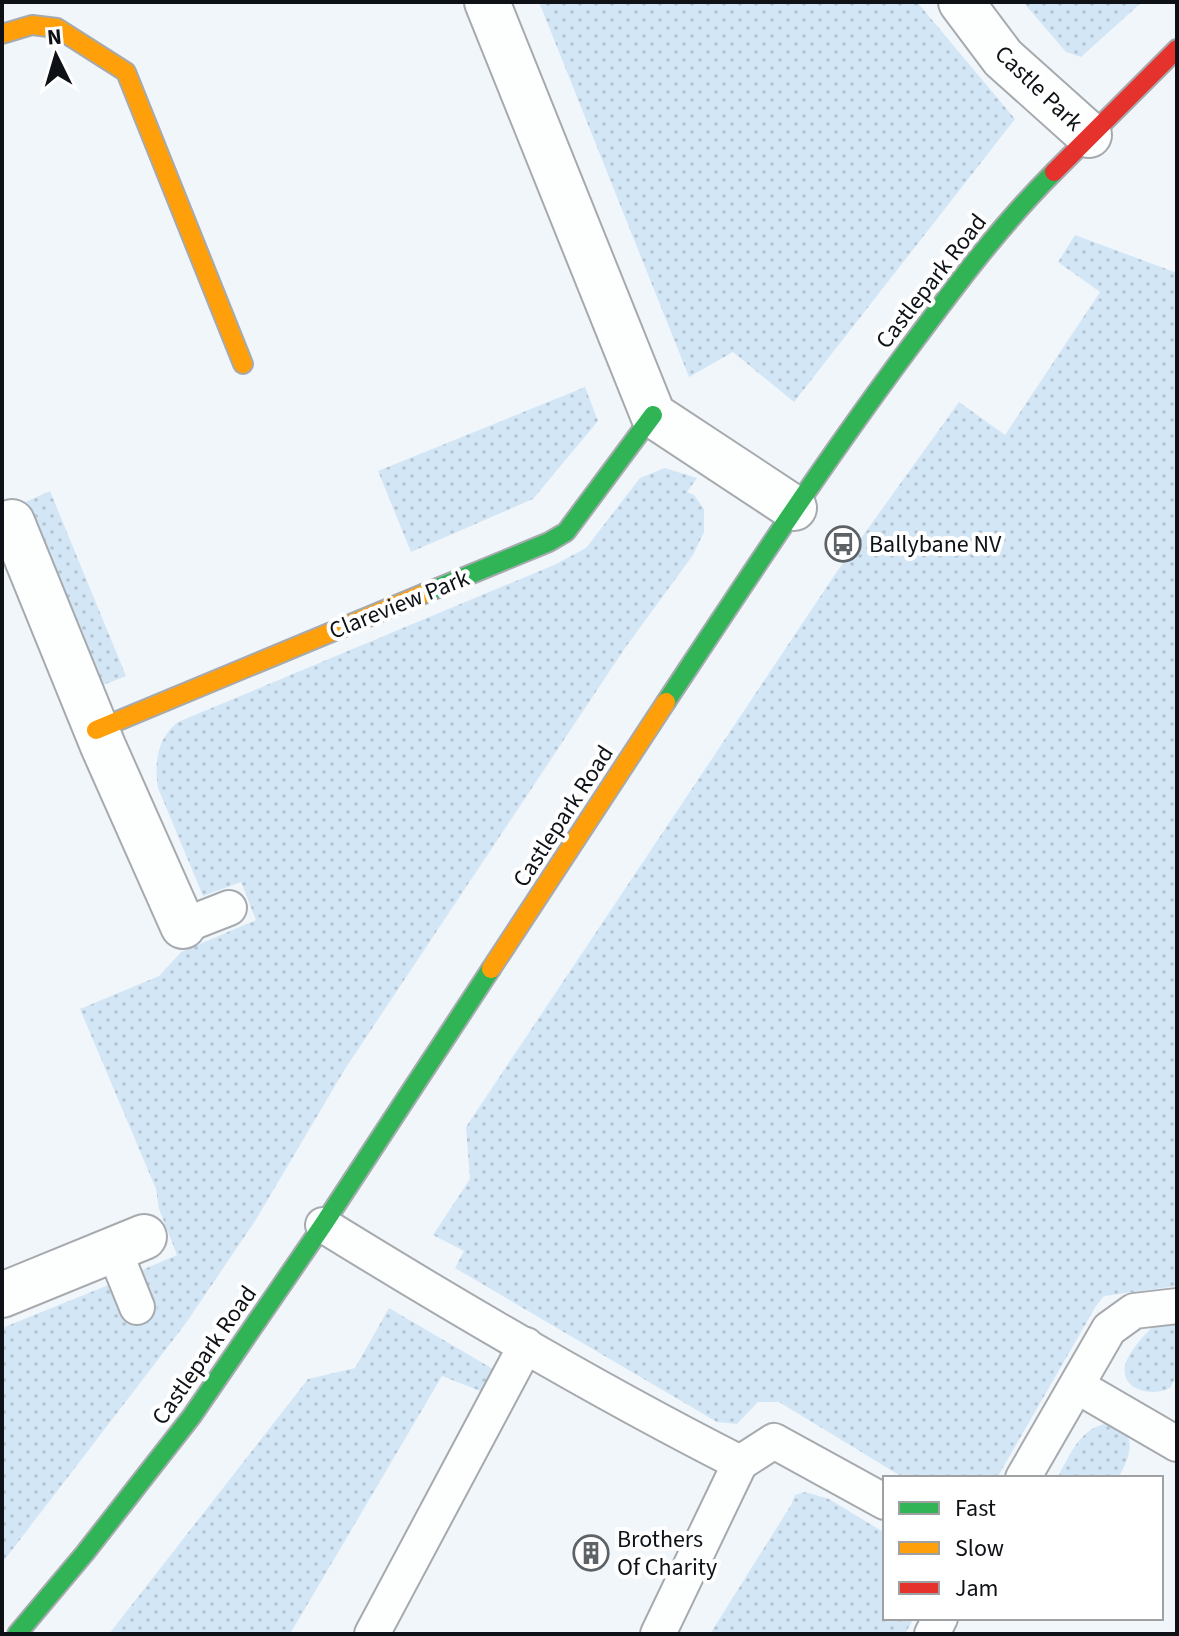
<svg xmlns="http://www.w3.org/2000/svg" width="1179" height="1636" font-family="'Source Sans 3',sans-serif">
	<style>
		.grass { fill: url(#grass-dots) }
		.lines { fill: none; stroke-linecap: round; stroke-linejoin: round }
		.lane-casing { stroke: #a6aaae; stroke-width: 38 }
		.street-casing { stroke: #a6aaae; stroke-width: 48 }
		.fast-casing { stroke: #a6aaae; stroke-width: 22 }
		.slow-casing { stroke: #a6aaae; stroke-width: 22 }
		.jam-casing { stroke: #a6aaae; stroke-width: 22 }
		.lane { stroke: #fdfefe; stroke-width: 34 }
		.street { stroke: #fdfefe; stroke-width: 44 }
		.fast { stroke: #30b455; stroke-width: 18 }
		.slow { stroke: #ff9f0a; stroke-width: 18 }
		.jam { stroke: #e5322d; stroke-width: 18 }
		.labels { text-anchor: middle; stroke-width: 8; stroke-linejoin: round; paint-order: stroke }
		.street-label { font-size: 24px; fill: #0e1216; stroke: #fff }
		.poi-label { font-size: 24px; fill: #0e1216; stroke: #fff; text-anchor: start }
	</style>
	<defs>
		<pattern id="grass-dots" width="8" height="8" patternUnits="userSpaceOnUse" patternTransform="scale(2)"><rect width="8" height="8" fill="#d3e6f6"/><path d="M2 2h.1M6 6h.1" fill="none" stroke="#b4c4d2" stroke-width="1.8" stroke-linecap="round"/></pattern>
	</defs>
	<rect width="100%" height="100%" fill="#f1f6fb"/>
	<g class="grass">
		<path d="M539,2H917L1015,119L794,402L733,352L689,377Z"/>
		<path d="M1023,2H1142L1081,57L1066,52Z"/>
		<path d="M1075,235L1177,273V1286L1104,1296L1096,1306L997,1478H904L779,1402H758L737,1424L717,1422L455,1268L464,1251L433,1235L470,1179L466,1127L836,573L959,402L1005,435L1100,292L1058,262Z"/>
		<path d="M585,387L598,421L533,499L411,552L378,471Z"/>
		<path d="M665,468L697,478L687,492L694,495L704,509V532L693,555L625,648L345,1069L255,1221L186,1323L2,1563V1328L111,1284L126,1321L157,1309L142,1270L177,1255L159,1209L156,1189L80,1009L159,976L181,952L256,920L241,882L203,896L158,788C154,763 157,738 178,722L554,565L586,548L640,478Z"/>
		<path d="M50,491L126,676L98,687L23,503Z"/>
		<path d="M389,1308L493,1369L489,1384L483,1392L442,1376L290,1634H109L308,1379L355,1368Z"/>
		<path d="M1177,1322V1375L1170,1388C1151,1398 1117,1389 1126,1362C1131,1350 1145,1333 1155,1325Z"/>
		<path d="M1104,1424C1140,1429 1132,1455 1118,1478H1057C1070,1456 1078,1431 1104,1424Z"/>
		<path d="M805,1492L829,1499L885,1533V1618H914L905,1634H710L791,1505L795,1495Z"/>
	</g>
	<g class="lines">
		<defs>
			<g id="lane">
				<path d="M183,926L229,908"/>
				<path d="M323,1225C459,1309 598,1391 740,1463L774,1441L885,1502"/>
				<path d="M114,1250L137,1307"/>
				<path d="M1077,1386L1177,1444"/>
				<path d="M1023,1478L1109,1329L1134,1311L1177,1306"/>
				<path d="M372,1634L526,1345"/>
				<path d="M658,1634L740,1463"/>
				<path d="M932,1634L940,1618"/>
			</g>
			<g id="street">
				<path d="M487,2L653,415L794,508"/>
				<path d="M961,2L1003,58L1089,135"/>
				<path d="M12,522L103,746L183,926"/>
				<path d="M2,1295L144,1237"/>
			</g>
			<g id="fast">
				<path d="M423,594L549,542L566,532L653,415"/>
				<path d="M666,702C744,584 822,465 907,351C953,289 999,227 1054,172"/>
				<path d="M17,1634L85,1553L192,1416L323,1225L491,969"/>
			</g>
			<g id="slow">
				<path d="M2,34L32,25L57,28L126,72L243,364"/>
				<path d="M96,730L423,594"/>
				<path d="M491,969L666,702"/>
			</g>
			<path id="jam" d="M1054,172L1177,49"/>
		</defs>
		<use href="#lane" class="lane-casing"/>
		<use href="#street" class="street-casing"/>
		<use href="#fast" class="fast-casing"/>
		<use href="#slow" class="slow-casing"/>
		<use href="#jam" class="jam-casing"/>
		<use href="#lane" class="lane"/>
		<use href="#street" class="street"/>
		<use href="#fast" class="fast"/>
		<use href="#slow" class="slow"/>
		<use href="#jam" class="jam"/>
	</g>
	<defs>
		<symbol id="bus-ring" viewBox="-11 -11 22 22"><circle r="9.5" fill="#fff" stroke="#5d6266" stroke-width="1.5"/><path d="M-5-6H5V4H4V6H2V4H-2V6H-4V4H-5ZM-3.5-4V0h7V-4ZM-3.5 1.2v1.5H-2V1.2ZM2 1.2v1.5H3.5V1.2Z" fill="#5d6266"/></symbol>
		<symbol id="building-ring" viewBox="-11 -11 22 22"><circle r="9.5" fill="#fff" stroke="#5d6266" stroke-width="1.5"/><path d="M-4-6H4V6H1V3H-1V6H-4ZM-2.5-4.3h1.7v1.8h-1.7ZM.8-4.3h1.7v1.8H.8ZM-2.5-1h1.7V.8h-1.7ZM.8-1h1.7V.8H.8Z" fill="#5d6266"/></symbol>
	</defs>
	<g fill-rule="evenodd">
		<use href="#bus-ring" x="823" y="524" width="40" height="40"/>
		<use href="#building-ring" x="571" y="1533" width="40" height="40"/>
	</g>
	<g class="labels">
		<g class="street-label">
			<text transform="translate(1039 88) rotate(44)" y="8">Castle Park</text>
			<text transform="translate(931 281) rotate(-52)" y="8">Castlepark Road</text>
			<text transform="translate(399 604) rotate(-22)" y="8">Clareview Park</text>
			<text transform="translate(563 816) rotate(-57)" y="8">Castlepark Road</text>
			<text transform="translate(204 1355) rotate(-55)" y="8">Castlepark Road</text>
		</g>
		<g class="poi-label">
			<text x="869" y="552">Ballybane NV</text>
			<text x="617" y="1547">Brothers<tspan x="617" dy="28">Of Charity</tspan></text>
		</g>
	</g>
	<rect width="1179" height="1636" fill="none" stroke="#0e1216" stroke-width="8"/>
	<rect x="883" y="1476" width="280" height="144" fill="#ffffff" stroke="#9fa0a2" stroke-width="2"/>
	<rect x="899" y="1502" width="40" height="12" fill="#30b455" stroke="#9fa0a2" stroke-width="2"/>
	<text x="955" y="1516" font-size="24" fill="#0e1216">Fast</text>
	<rect x="899" y="1542" width="40" height="12" fill="#ff9f0a" stroke="#9fa0a2" stroke-width="2"/>
	<text x="955" y="1556" font-size="24" fill="#0e1216">Slow</text>
	<rect x="899" y="1582" width="40" height="12" fill="#e5322d" stroke="#9fa0a2" stroke-width="2"/>
	<text x="955" y="1596" font-size="24" fill="#0e1216">Jam</text>
	<g transform="translate(56 56) rotate(355)" stroke="#ffffff" stroke-width="6" paint-order="stroke">
	<path d="M0-6L14 30L0 20L-14 30Z" fill="#0e1216"/>
	<text y="-12" font-size="22" font-weight="bold" text-anchor="middle" fill="#0e1216">N</text>
	</g>
</svg>
